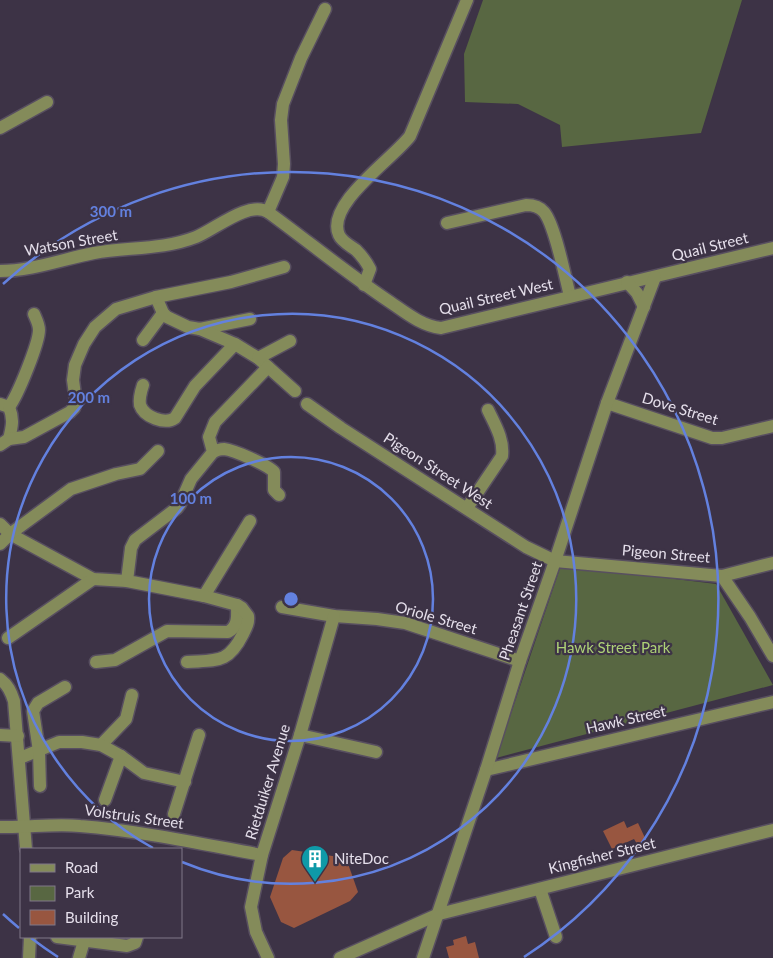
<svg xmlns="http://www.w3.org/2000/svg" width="773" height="958" font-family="Lato,sans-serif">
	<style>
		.green { fill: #586742 }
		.building { fill: #985640 }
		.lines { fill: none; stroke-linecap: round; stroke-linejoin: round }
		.minor-casing { stroke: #584f60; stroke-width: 15 }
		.minor { stroke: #848b5a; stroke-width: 12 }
		.ring { fill: none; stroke: #6381df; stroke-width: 2.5 }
		.labels { text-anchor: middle; stroke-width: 4.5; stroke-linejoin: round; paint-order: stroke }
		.street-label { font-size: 15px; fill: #e5dfeb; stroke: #3d3346 }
		.park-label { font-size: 15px; fill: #add176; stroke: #3d3346 }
		.poi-label { font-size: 15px; fill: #e5dfeb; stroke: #3d3346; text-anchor: start }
		.centre { fill: #6381df; stroke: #3d3346; stroke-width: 2.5 }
		.ring-label { font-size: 15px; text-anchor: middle; font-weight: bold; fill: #6381df; stroke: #3d3346; stroke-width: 4.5; stroke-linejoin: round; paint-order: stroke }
	</style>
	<rect width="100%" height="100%" fill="#3d3346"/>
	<g class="green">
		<path d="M483,0H742L701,133L562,147L560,125L518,104L465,102L464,54Z"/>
		<path d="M561,565L716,584L773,685L496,758Z"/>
	</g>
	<g class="building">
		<path d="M624,821L627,828L638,823L646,840L637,844L634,839L612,849L603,831Z"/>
		<path d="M292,850L346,858L358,892L350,901L294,928L281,922L270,897L283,858Z"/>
		<path d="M466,936L468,944L475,942L479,958H449L446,947L454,945L453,940Z"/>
	</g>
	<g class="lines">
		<defs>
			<g id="minor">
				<path d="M0,128L47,102"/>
				<path d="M268,212L283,177L284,164L281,120L283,104L301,58L325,9"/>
				<path d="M447,223L526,205C533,205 539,206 544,212C555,225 565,277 570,296"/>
				<path d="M0,271C31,271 63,259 94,253C128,247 163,250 196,237C214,230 249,200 268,212C309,242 348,274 390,302C406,313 422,326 441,328L773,248"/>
				<path d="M627,282L637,293L644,307"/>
				<path d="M364,285L370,269C366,261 362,256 356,250C351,246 342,242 339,235C325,204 394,158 410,136L467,0"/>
				<path d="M156,297L163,313L167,317L188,327L200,329L250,319"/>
				<path d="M200,329L235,344L258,358L295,391"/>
				<path d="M143,340L163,313"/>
				<path d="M258,358L290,341"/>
				<path d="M143,385C141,391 139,399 140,405C144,417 165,425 175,418L195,386L235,344"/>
				<path d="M607,403L712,438H722L773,426"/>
				<path d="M0,404L9,407C14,419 12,427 9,439"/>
				<path d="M307,404L341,428L526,547L555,561L722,576L773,563"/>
				<path d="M9,407C18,395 39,343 39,330C39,324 36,319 34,314"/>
				<path d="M0,445L9,439L24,437L70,412L74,408L76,402L73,380L75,365L84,344L95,327L116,309L156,297L231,282L284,267"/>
				<path d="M213,452C217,450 220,449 224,449C234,450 268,465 274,472V490L279,495"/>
				<path d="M467,508L502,456C504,439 495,425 488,410"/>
				<path d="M0,524L10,534L93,579L127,581"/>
				<path d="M0,544L10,534L71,489L116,474L140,469L158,451"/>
				<path d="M722,576L750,617L773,656"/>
				<path d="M204,596L250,521"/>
				<path d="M282,607L334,616L377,619L405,623L520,661"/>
				<path d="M8,638L93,579"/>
				<path d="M96,662L115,660L167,631L228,632C239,626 237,615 237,605"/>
				<path d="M187,662C217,660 228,664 243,634C246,628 249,623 248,616L242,608L237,605L204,596L127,581L131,548L135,540L177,508L180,504L191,479L213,452L209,437L215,422L268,367"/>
				<path d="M0,679C8,685 11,692 14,701L26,849"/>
				<path d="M0,735L18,736"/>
				<path d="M300,735L376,752"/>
				<path d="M101,745L126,719L132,695"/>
				<path d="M20,758L59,742H82L101,745L121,756L144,773L185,782"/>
				<path d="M486,770L773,702"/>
				<path d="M40,786L39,751L33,711L38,703L65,687"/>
				<path d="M105,800L121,756"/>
				<path d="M174,814L199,735"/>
				<path d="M0,827C27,828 54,823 80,826C142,831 202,844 262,855"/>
				<path d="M540,889L556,937"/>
				<path d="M57,937L127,946L135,943L137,937"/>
				<path d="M29,958L30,937"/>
				<path d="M79,958L84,941"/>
				<path d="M268,958L256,932L251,907L262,855L300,735L334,616"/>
				<path d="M340,958L439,914L773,830"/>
				<path d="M423,958L486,770L520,661L555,561L607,403L655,277"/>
			</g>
		</defs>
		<use href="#minor" class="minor-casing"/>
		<use href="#minor" class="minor"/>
	</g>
	<g class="ring">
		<circle cx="291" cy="599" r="142"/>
		<path d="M153 848A285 285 0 1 1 182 862"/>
		<path d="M58 957A427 427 0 0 1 31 938M19 928A427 427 0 0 1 3 914M3 284A427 427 0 1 1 524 957"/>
	</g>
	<defs>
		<symbol id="building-pin" viewBox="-11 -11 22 30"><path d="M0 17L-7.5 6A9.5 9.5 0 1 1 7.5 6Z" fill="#0f9aa8" stroke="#3d3346"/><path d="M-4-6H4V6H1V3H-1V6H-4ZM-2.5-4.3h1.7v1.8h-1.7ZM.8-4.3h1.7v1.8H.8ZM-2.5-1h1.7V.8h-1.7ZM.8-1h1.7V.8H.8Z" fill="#fff"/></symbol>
	</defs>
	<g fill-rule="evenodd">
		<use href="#building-pin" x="299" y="843" width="32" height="43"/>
	</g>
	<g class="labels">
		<g class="street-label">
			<text transform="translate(71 243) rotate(-10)" y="5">Watson Street</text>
			<text transform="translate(710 247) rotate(-14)" y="5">Quail Street</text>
			<text transform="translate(496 297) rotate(-13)" y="5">Quail Street West</text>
			<text transform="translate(680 409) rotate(17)" y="5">Dove Street</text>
			<text transform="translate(438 471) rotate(33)" y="5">Pigeon Street West</text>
			<text transform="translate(666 554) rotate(5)" y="5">Pigeon Street</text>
			<text transform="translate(521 611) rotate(-71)" y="5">Pheasant Street</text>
			<text transform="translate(436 618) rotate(16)" y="5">Oriole Street</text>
			<text transform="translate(626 720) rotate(-13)" y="5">Hawk Street</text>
			<text transform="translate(268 782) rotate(-73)" y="5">Rietduiker Avenue</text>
			<text transform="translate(134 817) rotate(8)" y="5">Volstruis Street</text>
			<text transform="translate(602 856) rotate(-14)" y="5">Kingfisher Street</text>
		</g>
		<g class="park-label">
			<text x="613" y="653">Hawk Street Park</text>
		</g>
		<g class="poi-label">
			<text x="334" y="864">NiteDoc</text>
		</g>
	</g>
	<circle cx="291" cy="599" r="8" class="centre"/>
	<g class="ring-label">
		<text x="111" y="217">300 m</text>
		<text x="89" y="403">200 m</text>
		<text x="191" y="504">100 m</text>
	</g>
	<rect x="20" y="848" width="162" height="90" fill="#3d3346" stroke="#807888"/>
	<rect x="30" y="864" width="25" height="8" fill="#848b5a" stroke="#807888"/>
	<text x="65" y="873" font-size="15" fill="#e5dfeb">Road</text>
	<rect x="30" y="886" width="25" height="15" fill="#586742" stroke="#807888"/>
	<text x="65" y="898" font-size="15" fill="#e5dfeb">Park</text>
	<rect x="30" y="910" width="25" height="15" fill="#985640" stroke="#807888"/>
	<text x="65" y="923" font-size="15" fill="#e5dfeb">Building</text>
</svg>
